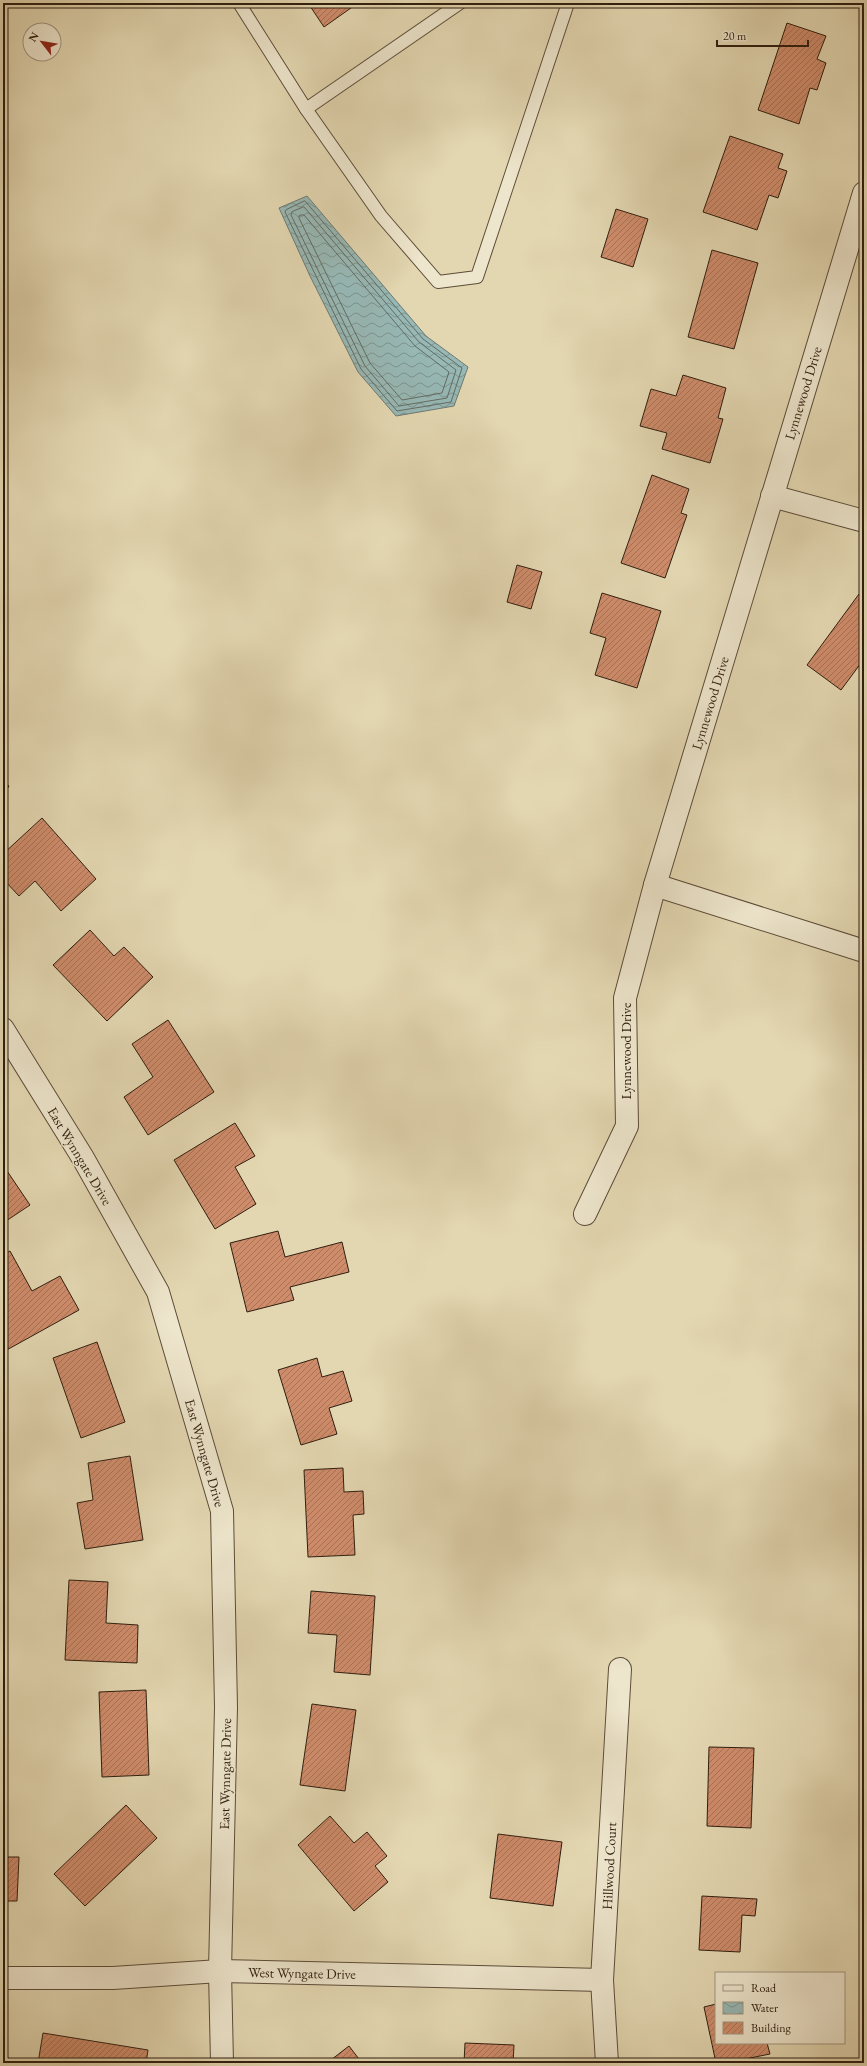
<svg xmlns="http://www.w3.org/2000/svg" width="867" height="2066" font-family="'EB Garamond',serif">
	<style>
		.water { fill: url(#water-waves); stroke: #6d7a73 }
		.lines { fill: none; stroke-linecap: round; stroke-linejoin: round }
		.shore { stroke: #636b62; stroke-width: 1 }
		.building { fill: url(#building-hatch); stroke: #2f1e0f }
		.service-casing { stroke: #5c4c38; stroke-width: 14 }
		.minor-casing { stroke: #5c4c38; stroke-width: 24 }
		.service { stroke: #ede5cc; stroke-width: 12 }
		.minor { stroke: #ede5cc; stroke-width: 22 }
		.labels { text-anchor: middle; stroke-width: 3; stroke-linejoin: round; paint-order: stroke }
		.street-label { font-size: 14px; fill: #2f1e0f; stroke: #ede5cc }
	</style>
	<defs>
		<pattern id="water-waves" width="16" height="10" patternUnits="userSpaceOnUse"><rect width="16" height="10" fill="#97b8b5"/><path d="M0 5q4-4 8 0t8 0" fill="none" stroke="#7c9592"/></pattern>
		<pattern id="building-hatch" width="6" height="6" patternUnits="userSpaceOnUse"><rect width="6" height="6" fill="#cf8c6b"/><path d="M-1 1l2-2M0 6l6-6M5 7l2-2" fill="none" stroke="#a87256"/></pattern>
	</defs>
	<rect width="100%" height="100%" fill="#e3d7b1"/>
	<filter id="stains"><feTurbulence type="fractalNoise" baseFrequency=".005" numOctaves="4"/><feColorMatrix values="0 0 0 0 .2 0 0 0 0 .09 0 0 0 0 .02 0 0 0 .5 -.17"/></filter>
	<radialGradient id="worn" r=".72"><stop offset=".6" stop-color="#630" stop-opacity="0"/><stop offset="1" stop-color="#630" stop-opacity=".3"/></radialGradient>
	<path class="water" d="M307,196L426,336L468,367L454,406L396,416L358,372L310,276L279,208Z"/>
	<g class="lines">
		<g class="shore">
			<path d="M305,201L423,339L462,368L451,402L397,411L361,369L285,212L286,210Z"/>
			<path d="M304,207L419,342L456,370L447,398L399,406L365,366L291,215L292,212Z"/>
			<path d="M300,215H304L415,346L449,372L442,393L402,400L370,363L299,218Z"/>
		</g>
	</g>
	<g class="building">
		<path d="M308,3H358L324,27Z"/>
		<path d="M830,3H843L842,7Z"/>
		<path d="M787,23L826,36L817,59L826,63L817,90L810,88L799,124L758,110Z"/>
		<path d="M730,136L783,154L778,168L787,171L778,198L769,195L757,230L703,212Z"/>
		<path d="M616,209L648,219L633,267L601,257Z"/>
		<path d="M712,250L758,263L734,349L688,337Z"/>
		<path d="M683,375L726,388L718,418L723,419L710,463L662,449L667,433L640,426L651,389L676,396Z"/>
		<path d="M652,475L689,489L681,513L687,515L665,578L621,563Z"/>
		<path d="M517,565L542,572L531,609L507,602Z"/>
		<path d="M602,593L661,611L637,688L595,675L606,638L590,633Z"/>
		<path d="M859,594L864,598V659L841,690L807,665Z"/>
		<path d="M3,781L9,786L3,795Z"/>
		<path d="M42,818L96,879L61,911L35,881L19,896L3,879V854Z"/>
		<path d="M90,930L114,956L124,947L153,977L107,1021L53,965Z"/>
		<path d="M168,1020L214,1092L148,1135L124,1097L153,1077L132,1044Z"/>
		<path d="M235,1123L255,1156L235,1167L256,1204L215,1229L174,1160Z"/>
		<path d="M3,1165L30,1205L3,1223Z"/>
		<path d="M278,1231L285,1257L342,1242L349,1272L290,1287L294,1300L247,1312L230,1243Z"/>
		<path d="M10,1251L32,1291L60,1276L79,1310L3,1352V1255Z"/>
		<path d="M97,1342L125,1422L81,1438L53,1358Z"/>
		<path d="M317,1358L322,1377L343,1371L352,1401L329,1408L337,1434L301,1445L278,1370Z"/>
		<path d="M130,1456L143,1540L85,1549L77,1503L93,1500L88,1463Z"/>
		<path d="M343,1468L344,1492L363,1491L364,1514L353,1515L355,1555L308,1557L304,1470Z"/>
		<path d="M69,1580L108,1582L106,1623L138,1625L137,1663L65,1660Z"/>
		<path d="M311,1591L375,1596L370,1675L334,1672L337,1635L308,1633Z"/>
		<path d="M146,1690L149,1775L102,1777L99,1692Z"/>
		<path d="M312,1704L356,1710L345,1791L300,1785Z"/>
		<path d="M864,1731V1794H862Z"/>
		<path d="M709,1747L754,1748L751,1828L707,1826Z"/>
		<path d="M126,1805L157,1838L85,1906L54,1874Z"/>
		<path d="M330,1816L354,1843L367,1832L387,1856L375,1866L388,1882L354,1911L298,1845Z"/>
		<path d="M864,1824V1968L861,1967Z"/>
		<path d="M498,1834L562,1842L553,1906L490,1898Z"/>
		<path d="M3,1857H19L17,1901H3Z"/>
		<path d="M702,1896L757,1899L755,1916L742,1915L740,1952L699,1950Z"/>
		<path d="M716,2004V2043H767L770,2054L725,2063H716L704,2007Z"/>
		<path d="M43,2033L148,2050L146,2063H38Z"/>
		<path d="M465,2043L514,2045L513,2063H464Z"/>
		<path d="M349,2046L362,2063H327Z"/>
		<path d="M3,2057L9,2058L8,2063H3Z"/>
	</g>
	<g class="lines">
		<defs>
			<g id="service">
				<path d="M239,3L306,109L381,216L438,282L477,277L568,3"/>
				<path d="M306,109L460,3"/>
			</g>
			<g id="minor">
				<path d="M772,496L864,521"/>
				<path d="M655,885L864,951"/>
				<path d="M3,1029L83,1158L158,1292L222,1511L226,1707L220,1971L222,2063"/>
				<path d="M585,1214L627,1126L625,998L655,885L864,193"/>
				<path d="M3,1978H113L220,1971L602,1980"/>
				<path d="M607,2063L602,1980L620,1669"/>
			</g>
		</defs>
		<use href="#service" class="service-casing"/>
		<use href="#minor" class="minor-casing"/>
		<use href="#service" class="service"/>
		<use href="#minor" class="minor"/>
	</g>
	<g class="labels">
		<g class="street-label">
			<text transform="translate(803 393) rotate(-73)" y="5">Lynnewood Drive</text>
			<text transform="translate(710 703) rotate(-73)" y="5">Lynnewood Drive</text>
			<text transform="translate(626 1051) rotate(-90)" y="5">Lynnewood Drive</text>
			<text transform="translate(80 1156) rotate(59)" y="5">East Wynngate Drive</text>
			<text transform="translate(205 1453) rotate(74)" y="5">East Wynngate Drive</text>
			<text transform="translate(225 1774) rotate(-89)" y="5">East Wynngate Drive</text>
			<text transform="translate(609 1866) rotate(-87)" y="5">Hillwood Court</text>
			<text transform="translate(302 1973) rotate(1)" y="5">West Wyngate Drive</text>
		</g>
	</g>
	<rect width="867" height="2066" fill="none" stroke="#e3d7b1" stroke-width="16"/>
	<rect x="4" y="4" width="859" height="2058" fill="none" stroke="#2f1e0f" stroke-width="2"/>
	<rect x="8" y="8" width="851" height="2050" fill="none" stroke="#2f1e0f"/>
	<rect x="715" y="1972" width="130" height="72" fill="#ede5cc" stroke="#a19580"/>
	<rect x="723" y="1985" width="20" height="6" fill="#ede5cc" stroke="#a19580"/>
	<text x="751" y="1992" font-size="12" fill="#2f1e0f">Road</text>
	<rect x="723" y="2002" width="20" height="12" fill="url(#water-waves)" stroke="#a19580"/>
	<text x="751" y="2012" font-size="12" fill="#2f1e0f">Water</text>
	<rect x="723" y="2022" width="20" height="12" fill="url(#building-hatch)" stroke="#a19580"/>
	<text x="751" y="2032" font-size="12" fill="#2f1e0f">Building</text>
	<g transform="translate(42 42) rotate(301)"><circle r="19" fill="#ede5cc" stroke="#a19580"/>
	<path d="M0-3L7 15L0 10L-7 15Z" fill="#8f2418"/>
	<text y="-6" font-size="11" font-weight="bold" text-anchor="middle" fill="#2f1e0f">N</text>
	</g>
	<path d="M717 40v6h91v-6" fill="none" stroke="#2f1e0f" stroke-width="2"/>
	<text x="723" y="40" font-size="12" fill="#2f1e0f" stroke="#ede5cc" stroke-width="3" paint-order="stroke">20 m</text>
	<rect width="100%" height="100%" filter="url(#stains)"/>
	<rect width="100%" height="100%" fill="url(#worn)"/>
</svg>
